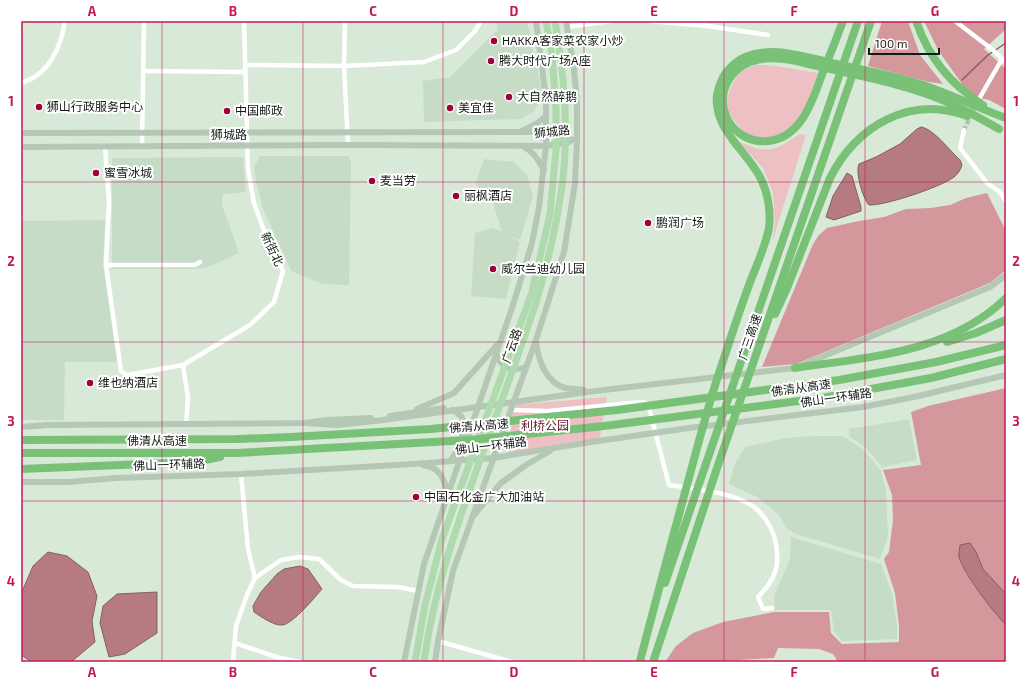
<svg xmlns="http://www.w3.org/2000/svg" width="1027" height="683" font-family="'Exo 2','Noto Sans SC',sans-serif">
	<style>
		.built { fill: #c7dcc6 }
		.green { fill: #edc0c4 }
		.forest { fill: #d4979c }
		.water { fill: #b67b81; stroke: #865e61 }
		.lines { fill: none; stroke-linecap: round; stroke-linejoin: round }
		.stream { stroke: #865e61; stroke-width: 1.5 }
		.street-tunnel { stroke: #b2c0b1; stroke-width: 4.5; stroke-dasharray: 4.5 2; stroke-linecap: butt }
		.street { stroke: #fff; stroke-width: 4.5 }
		.secondary { stroke: #b5c8b5; stroke-width: 6 }
		.primary { stroke: #aedaad; stroke-width: 7 }
		.highway { stroke: #78c177; stroke-width: 8 }
		.grid { fill: none; stroke: #c2185b; stroke-width: 1; stroke-opacity: 0.55 }
		.poi-dot { fill: #a10138; stroke: #fff; stroke-width: 1.5 }
		.labels { text-anchor: middle; stroke-width: 4; stroke-linejoin: round; paint-order: stroke }
		.poi-label { font-size: 12px; fill: #151a15; stroke: #fff; text-anchor: start }
		.street-label { font-size: 12px; fill: #151a15; stroke: #fff }
		.park-label { font-size: 12px; fill: #611827; stroke: #fff }
		.neatline { fill: none; stroke: #c2185b; stroke-width: 1.5 }
		.grid-label { font-size: 13px; text-anchor: middle; font-weight: bold; fill: #c2185b }
	</style>
	<rect width="100%" height="100%" fill="#d9e9d8"/>
	<g class="built">
		<path d="M497,21H527L542,91L540,102L533,112L521,119L424,122L423,81L450,77L497,30Z"/>
		<path d="M260,156H348L351,162L349,285L322,284L291,271L263,209L256,180L254,167Z"/>
		<path d="M243,157L246,192L223,194L222,205L239,253L208,267L194,269H112V158Z"/>
		<path d="M484,159L514,162L527,175L533,196L520,240L508,235L520,242L506,299L471,296L475,233L492,228L502,232L491,197L475,184Z"/>
		<path d="M105,220L103,265L117,362H65L64,420H21V221Z"/>
		<path d="M909,419L917,460L882,467L866,448L850,437L849,429Z"/>
		<path d="M811,436H843L864,450L881,471L886,491L888,536L880,559L796,534L787,528L778,514L757,497L729,484L734,466L745,447L785,438Z"/>
		<path d="M791,537L881,564L892,593L897,625V639L842,641L834,632L831,610H775L774,596L790,559Z"/>
	</g>
	<g class="green">
		<path d="M756,65C777,64 797,70 818,73C812,90 805,111 793,125C783,137 758,142 745,133C742,131 739,127 737,124C725,111 725,98 733,83C735,80 737,75 740,73C744,69 751,67 756,65Z"/>
		<path d="M800,134L806,135L772,242L775,223L773,193L770,185L763,168L739,142C755,148 767,154 784,144C789,141 794,137 800,134Z"/>
		<path d="M607,397L599,443L509,453L513,405Z"/>
	</g>
	<g class="forest">
		<path d="M882,21H908L920,55L943,84L929,82L868,66Z"/>
		<path d="M924,21H1006V29L984,49L1006,69V109L989,100L975,97L967,91L938,50Z"/>
		<path d="M987,193L1006,231V270L990,283L796,364L762,367L813,244L819,235L827,228L859,221L884,217L906,209L931,208L950,205L966,198Z"/>
		<path d="M1006,388V662H838L833,654L819,649L778,648L774,658L706,662H665L676,646L693,633L723,622L774,612H829L831,633L842,644L899,642V625L895,593L884,559L889,552L893,520L892,495L883,470L921,465L911,412L928,406Z"/>
	</g>
	<g class="water">
		<path d="M921,127C934,129 950,151 960,160L962,165C961,169 958,174 954,177C941,187 884,206 869,205C863,199 855,172 859,164L876,157L900,144L917,129Z"/>
		<path d="M847,173L852,176L861,207V211L834,220L826,217L833,196Z"/>
		<path d="M970,543L976,552L983,569L1006,594V625C993,612 964,574 959,557C958,554 960,549 960,545Z"/>
		<path d="M48,552L67,556L88,572L97,596L92,621L95,642L71,662H32L21,655V594L33,566Z"/>
		<path d="M300,566L308,569L322,589C315,597 292,625 282,625C274,626 260,616 254,612L253,606L261,592L277,574L284,569Z"/>
		<path d="M157,592V633L125,654L109,657L100,623L103,606L117,594Z"/>
	</g>
	<g class="lines">
		<path class="stream" d="M962,80L988,55L1006,43"/>
		<path class="street-tunnel" d="M964,130L976,104"/>
		<g class="street">
			<path d="M345,21L344,66L348,145"/>
			<path d="M649,21L708,26L768,35"/>
			<path d="M955,21L993,50L1006,63"/>
			<path d="M567,27L611,21"/>
			<path d="M245,65L344,66L424,62L456,50L475,31L481,21"/>
			<path d="M143,71L245,72"/>
			<path d="M21,83C49,75 61,47 65,21"/>
			<path d="M979,99L1002,59"/>
			<path d="M964,130L960,148L987,183L1000,192L1006,202"/>
			<path d="M105,147L109,201L106,265L121,371L127,375L183,365L250,325L274,302L283,271L263,228L254,203L248,169L244,21"/>
			<path d="M142,147L144,21"/>
			<path d="M106,265H195L200,262"/>
			<path d="M183,365L188,398L186,424"/>
			<path d="M511,410L548,411L642,402L648,404L669,485C693,488 735,493 754,507C768,518 776,535 777,552C779,571 771,584 758,597L763,609L772,608"/>
			<path d="M255,578L281,560L299,557L319,559L341,580L353,586L398,587L418,591"/>
			<path d="M438,641L512,662"/>
			<path d="M235,643L279,658L301,662"/>
			<path d="M233,662L236,626L247,595L255,578L248,549L241,474"/>
		</g>
		<g class="secondary">
			<path d="M522,131L536,124L546,116"/>
			<path d="M21,133L546,132L577,141"/>
			<path d="M523,146C534,152 538,160 544,170"/>
			<path d="M21,147L348,145L546,146L569,142"/>
			<path d="M536,342C538,359 546,383 565,388C571,389 578,389 584,390"/>
			<path d="M496,353C500,368 512,372 526,367"/>
			<path d="M417,409L454,393L497,345"/>
			<path d="M390,416L444,408"/>
			<path d="M305,423L338,425L383,420L595,391L795,368L990,287L1006,275"/>
			<path d="M21,427L48,425L305,423L327,420L371,418"/>
			<path d="M450,461C462,445 464,437 462,417L453,410"/>
			<path d="M423,465C440,467 445,480 448,495"/>
			<path d="M21,482H68L117,478L241,474L413,464L493,458L591,442L689,428L863,407L914,397L1006,375"/>
			<path d="M475,514L501,483L526,465L550,451"/>
			<path d="M404,662L424,564L513,305L532,243L539,207L546,146V98L536,21"/>
			<path d="M435,662L438,641L453,571L536,340L564,252L575,183L577,141V105L574,69L566,21"/>
		</g>
		<g class="primary">
			<path d="M415,662L425,605L442,539L532,292L550,214L556,150V108L552,55L546,21"/>
			<path d="M424,662C433,593 456,528 479,463C498,410 518,357 536,303C548,262 558,221 563,178C569,126 564,72 555,21"/>
		</g>
		<g class="highway">
			<path d="M843,21C837,37 831,53 824,69C814,96 803,138 768,141C759,142 750,140 742,135C730,128 723,114 723,100C723,80 738,64 757,60C780,54 804,64 826,68C864,77 903,84 940,99C960,107 980,118 999,129"/>
			<path d="M916,21C929,58 950,84 983,105"/>
			<path d="M775,314L787,288L830,178C856,127 909,94 967,116"/>
			<path d="M947,342L976,333L1006,320"/>
			<path d="M795,368C868,357 950,353 1006,298"/>
			<path d="M21,440L238,439L291,437L431,429L617,410L839,380L936,362L1006,345"/>
			<path d="M21,453H237L469,440L604,426L822,398L931,378L1006,359"/>
			<path d="M21,469L195,462L220,457"/>
			<path d="M665,583L858,21"/>
			<path d="M640,661C656,600 672,539 689,478C698,444 707,410 718,376C728,346 738,315 749,285C756,266 765,248 769,228C771,212 768,193 761,179C747,151 713,129 717,95C719,85 723,74 731,67C742,55 758,52 773,52C790,52 815,59 832,63C860,69 889,75 917,83C946,92 974,106 1003,117"/>
			<path d="M653,662L717,468L871,21"/>
		</g>
	</g>
	<path class="grid" d="M162,21V662M303,21V662M443,21V662M584,21V662M724,21V662M865,21V662M21,182H1006M21,342H1006M21,501H1006"/>
	<g class="poi-dot">
		<circle cx="494" cy="41" r="4"/>
		<circle cx="491" cy="61" r="4"/>
		<circle cx="509" cy="97" r="4"/>
		<circle cx="39" cy="107" r="4"/>
		<circle cx="450" cy="108" r="4"/>
		<circle cx="227" cy="111" r="4"/>
		<circle cx="96" cy="173" r="4"/>
		<circle cx="372" cy="181" r="4"/>
		<circle cx="456" cy="196" r="4"/>
		<circle cx="648" cy="223" r="4"/>
		<circle cx="493" cy="269" r="4"/>
		<circle cx="90" cy="383" r="4"/>
		<circle cx="416" cy="497" r="4"/>
	</g>
	<g class="labels">
		<g class="poi-label">
			<text x="502" y="45">HAKKA客家菜农家小炒</text>
			<text x="499" y="65">腾大时代广场A座</text>
			<text x="517" y="101">大自然醉鹅</text>
			<text x="47" y="111">狮山行政服务中心</text>
			<text x="458" y="112">美宜佳</text>
			<text x="235" y="115">中国邮政</text>
			<text x="104" y="177">蜜雪冰城</text>
			<text x="380" y="185">麦当劳</text>
			<text x="464" y="200">丽枫酒店</text>
			<text x="656" y="227">鹏润广场</text>
			<text x="501" y="273">威尔兰迪幼儿园</text>
			<text x="98" y="387">维也纳酒店</text>
			<text x="424" y="501">中国石化金广大加油站</text>
		</g>
		<g class="street-label">
			<text transform="translate(552 132) rotate(-6)" y="4">狮城路</text>
			<text x="229" y="139">狮城路</text>
			<text transform="translate(272 249) rotate(65)" y="4">新街北</text>
			<text transform="translate(750 337) rotate(-71)" y="4">广三高速</text>
			<text transform="translate(512 346) rotate(-70)" y="4">广云路</text>
			<text transform="translate(801 388) rotate(-8)" y="4">佛清从高速</text>
			<text transform="translate(836 398) rotate(-8)" y="4">佛山一环辅路</text>
			<text transform="translate(479 426) rotate(-5)" y="4">佛清从高速</text>
			<text x="157" y="445">佛清从高速</text>
			<text transform="translate(491 446) rotate(-7)" y="4">佛山一环辅路</text>
			<text transform="translate(169 465) rotate(-2)" y="4">佛山一环辅路</text>
		</g>
		<g class="park-label">
			<text x="545" y="430">利桥公园</text>
		</g>
	</g>
	<rect width="1027" height="683" fill="none" stroke="#ffffff" stroke-width="44"/>
	<path d="M869 48v6h70v-6" fill="none" stroke="#151a15" stroke-width="2"/>
	<text x="875" y="48" font-size="12" fill="#151a15" stroke="#ffffff" stroke-width="3" paint-order="stroke">100 m</text>
	<rect x="22" y="22" width="983" height="639" class="neatline"/>
	<g class="grid-label">
		<text x="92" y="16">A</text>
		<text x="233" y="16">B</text>
		<text x="373" y="16">C</text>
		<text x="514" y="16">D</text>
		<text x="654" y="16">E</text>
		<text x="794" y="16">F</text>
		<text x="935" y="16">G</text>
		<text x="11" y="106">1</text>
		<text x="1016" y="106">1</text>
		<text x="11" y="266">2</text>
		<text x="1016" y="266">2</text>
		<text x="11" y="426">3</text>
		<text x="1016" y="426">3</text>
		<text x="11" y="586">4</text>
		<text x="1016" y="586">4</text>
		<text x="92" y="677">A</text>
		<text x="233" y="677">B</text>
		<text x="373" y="677">C</text>
		<text x="514" y="677">D</text>
		<text x="654" y="677">E</text>
		<text x="794" y="677">F</text>
		<text x="935" y="677">G</text>
	</g>
</svg>
